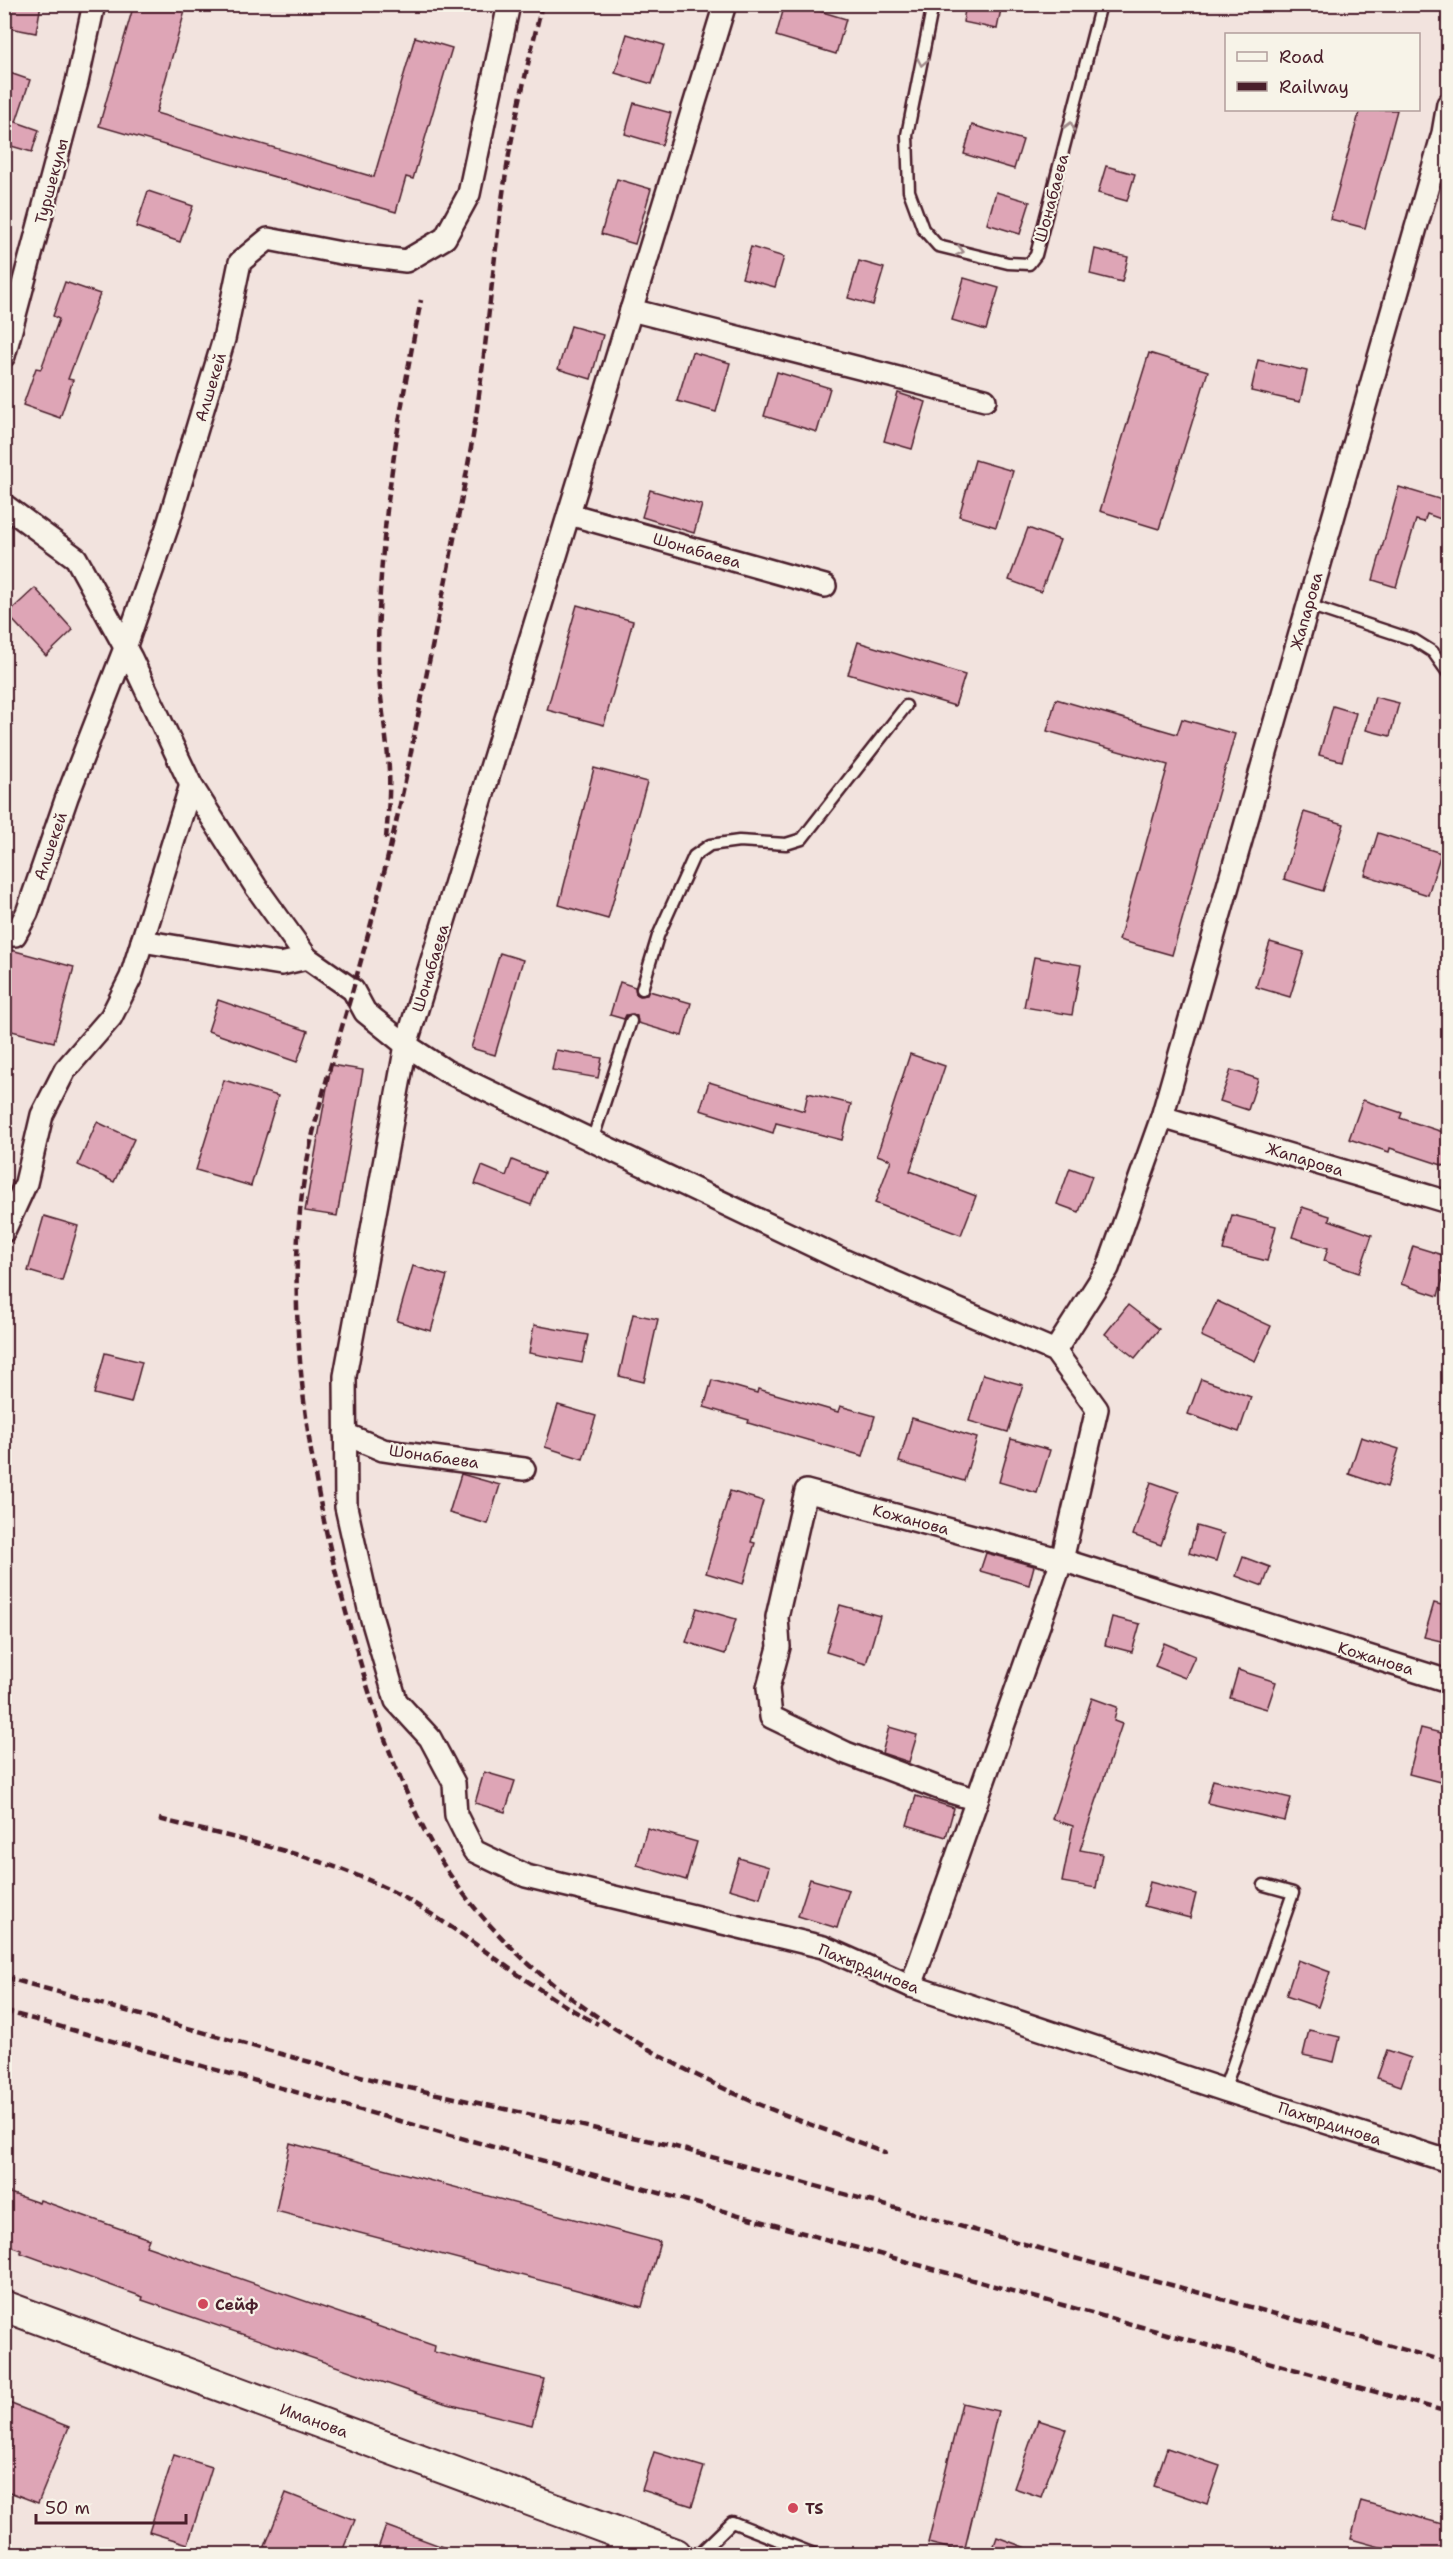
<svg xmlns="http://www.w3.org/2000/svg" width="1453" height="2559" font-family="'Shantell Sans',sans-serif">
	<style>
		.building { fill: #dea5b6; stroke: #4a1f2b; stroke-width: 1.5 }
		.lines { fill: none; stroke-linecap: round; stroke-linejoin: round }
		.service-casing { stroke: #4a1f2b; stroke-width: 15 }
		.minor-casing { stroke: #4a1f2b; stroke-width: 26 }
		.secondary-casing { stroke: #4a1f2b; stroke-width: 34 }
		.service { stroke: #f7f3e8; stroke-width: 10 }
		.minor { stroke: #f7f3e8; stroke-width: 21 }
		.secondary { stroke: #f7f3e8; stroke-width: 30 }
		.rail { stroke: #4a1f2b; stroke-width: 4.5; stroke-dasharray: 9 4.5; stroke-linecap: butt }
		.oneway { stroke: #a0898a }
		.poi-dot { fill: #d1495b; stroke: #f7f3e8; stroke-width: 2 }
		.labels { text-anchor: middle; stroke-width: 4.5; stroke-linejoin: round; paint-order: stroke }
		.street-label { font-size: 16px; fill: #4a1f2b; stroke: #f7f3e8 }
		.poi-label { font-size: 16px; font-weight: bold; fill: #4a1f2b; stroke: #f7f3e8; text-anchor: start }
	</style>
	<rect width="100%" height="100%" fill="#f2e3de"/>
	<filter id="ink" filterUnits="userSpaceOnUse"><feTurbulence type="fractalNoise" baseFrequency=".0167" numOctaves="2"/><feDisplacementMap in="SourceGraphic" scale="12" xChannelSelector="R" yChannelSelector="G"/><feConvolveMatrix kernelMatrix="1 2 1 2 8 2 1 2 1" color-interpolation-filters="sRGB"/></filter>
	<g filter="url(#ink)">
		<g class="building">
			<path d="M4,4H41L36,33L4,27Z"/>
			<path d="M134,4H187L156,113L374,177L415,37L452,48L413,179L406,177L396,212L99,126Z"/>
			<path d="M785,4H796L846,19L836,54L776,36Z"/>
			<path d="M966,4H1002L997,29L963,22Z"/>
			<path d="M627,34L664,45L652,84L615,73Z"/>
			<path d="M4,71L30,80L16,122L39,130L32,152L8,145L4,147Z"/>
			<path d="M634,103L671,113L662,145L625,134Z"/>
			<path d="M1360,110H1397L1365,228L1330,219Z"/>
			<path d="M972,125L1023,140L1014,169L964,154Z"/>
			<path d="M1106,166L1135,174L1127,201L1098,193Z"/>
			<path d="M617,179L651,189L635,244L601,234Z"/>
			<path d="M148,191L193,206L180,242L136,227Z"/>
			<path d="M996,192L1030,202L1020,234L987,224Z"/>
			<path d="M751,247L784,257L775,287L742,278Z"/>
			<path d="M1095,249L1128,257L1122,282L1090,274Z"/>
			<path d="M859,261L884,268L873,305L848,298Z"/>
			<path d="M964,278L999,288L986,330L952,320Z"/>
			<path d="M65,282L100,294L68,379L73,380L60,418L23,405L36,368L41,369L59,319L53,316Z"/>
			<path d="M571,326L603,335L591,379L558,369Z"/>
			<path d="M692,352L730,363L716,412L677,401Z"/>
			<path d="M1149,353L1208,371L1159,529L1100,511Z"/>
			<path d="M1258,360L1307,371L1300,402L1251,391Z"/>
			<path d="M777,372L830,388L817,432L764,416Z"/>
			<path d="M898,393L926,402L912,449L884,441Z"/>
			<path d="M975,460L1013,471L996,527L959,516Z"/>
			<path d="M1399,487L1449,502V522L1427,514L1424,522L1416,520L1396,587L1373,580Z"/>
			<path d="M650,490L702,505L694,533L642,517Z"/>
			<path d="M1028,528L1060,540L1041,592L1009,580Z"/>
			<path d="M35,588L73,630L46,656L7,614Z"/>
			<path d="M577,605L633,621L604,725L547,710Z"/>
			<path d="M858,642L965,675L955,706L848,674Z"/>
			<path d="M1375,697L1399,703L1390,736L1366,730Z"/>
			<path d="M1056,699L1177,734L1182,719L1235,734L1172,955L1119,940L1168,765L1047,731Z"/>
			<path d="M1333,706L1356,713L1342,761L1319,755Z"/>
			<path d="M594,768L647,782L608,919L559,905Z"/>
			<path d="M1304,812L1344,824L1323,891L1284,879Z"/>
			<path d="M1378,833L1441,853L1428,895L1365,875Z"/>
			<path d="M1270,942L1304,952L1290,997L1256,987Z"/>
			<path d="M4,948L74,967L54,1042L4,1029Z"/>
			<path d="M500,953L523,960L495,1055L471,1048Z"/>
			<path d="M1034,957L1081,965L1072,1015L1024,1007Z"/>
			<path d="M620,982L635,987L636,994L640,996L647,995L649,991L691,1003L682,1036L638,1023L637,1016L633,1014L626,1015L624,1019L610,1015Z"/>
			<path d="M218,1000L308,1031L297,1062L208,1031Z"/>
			<path d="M556,1050L602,1058L598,1078L552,1070Z"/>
			<path d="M910,1054L945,1066L910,1171L976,1196L961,1235L875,1203L891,1160L877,1155Z"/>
			<path d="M331,1065L363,1070L337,1216L305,1211Z"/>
			<path d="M1231,1070L1258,1079L1248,1110L1220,1101Z"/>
			<path d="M224,1080L278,1096L251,1186L196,1170Z"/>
			<path d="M709,1082L804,1111L808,1093L851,1104L842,1140L776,1123L773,1133L700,1110Z"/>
			<path d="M1363,1100L1402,1113L1400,1118L1449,1134V1156L1445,1166L1390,1148L1389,1152L1349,1139Z"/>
			<path d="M97,1122L134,1139L114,1182L78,1165Z"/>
			<path d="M512,1160L544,1173L531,1205L475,1184L482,1166L506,1176Z"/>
			<path d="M1070,1168L1092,1176L1079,1212L1057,1204Z"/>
			<path d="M1302,1207L1330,1216L1329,1220L1372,1235L1359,1273L1324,1261L1328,1248L1292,1237Z"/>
			<path d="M1232,1215L1276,1226L1267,1261L1223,1250Z"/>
			<path d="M44,1216L78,1226L62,1281L28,1271Z"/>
			<path d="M1413,1246L1449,1257L1438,1296L1401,1284Z"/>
			<path d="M413,1266L447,1276L431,1331L397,1321Z"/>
			<path d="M1217,1301L1271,1326L1255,1361L1201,1336Z"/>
			<path d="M1128,1305L1159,1329L1135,1358L1105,1334Z"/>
			<path d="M633,1314L658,1319L644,1382L619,1376Z"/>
			<path d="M534,1325L588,1335L582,1363L529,1353Z"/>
			<path d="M105,1353L142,1362L131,1403L94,1394Z"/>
			<path d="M983,1374L1023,1385L1008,1432L969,1421Z"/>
			<path d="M1201,1379L1251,1397L1239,1432L1188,1414Z"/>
			<path d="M712,1380L757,1393L758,1389L838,1412L840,1406L875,1416L863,1456L748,1423L749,1420L704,1407Z"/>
			<path d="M558,1405L596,1416L583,1459L545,1447Z"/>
			<path d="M912,1418L977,1438L964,1481L899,1462Z"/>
			<path d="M1361,1437L1399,1449L1387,1487L1349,1474Z"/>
			<path d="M1011,1439L1050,1450L1037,1493L999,1482Z"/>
			<path d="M461,1474L500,1485L488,1524L449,1513Z"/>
			<path d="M1151,1482L1179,1492L1161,1545L1133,1535Z"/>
			<path d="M730,1491L763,1501L751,1542L755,1543L743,1584L706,1573Z"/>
			<path d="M1197,1526L1224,1534L1216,1561L1189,1553Z"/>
			<path d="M986,1553L1034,1566L1029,1585L980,1571Z"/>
			<path d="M1243,1557L1270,1567L1263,1586L1236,1576Z"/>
			<path d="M1434,1603L1449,1607V1643L1424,1637Z"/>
			<path d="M840,1605L880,1616L866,1664L826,1652Z"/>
			<path d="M697,1608L736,1619L725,1654L686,1642Z"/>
			<path d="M1112,1617L1140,1624L1132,1652L1105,1645Z"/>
			<path d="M1164,1643L1195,1656L1185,1678L1155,1666Z"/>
			<path d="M1238,1670L1276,1682L1267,1709L1230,1698Z"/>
			<path d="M1092,1698L1117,1707L1114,1721L1122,1724L1080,1850L1102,1854L1096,1888L1062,1882L1073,1826L1052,1819Z"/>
			<path d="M889,1727L917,1735L909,1762L882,1753Z"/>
			<path d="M1421,1728L1449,1735V1765L1444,1783L1409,1774Z"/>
			<path d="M484,1772L515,1781L505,1812L475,1803Z"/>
			<path d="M1213,1780L1291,1798L1285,1821L1207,1803Z"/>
			<path d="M916,1796L954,1808L946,1837L907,1825Z"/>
			<path d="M647,1828L697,1842L686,1880L637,1865Z"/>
			<path d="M739,1858L769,1867L760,1898L729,1889Z"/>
			<path d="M810,1879L849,1890L837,1928L798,1916Z"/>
			<path d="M1150,1882L1196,1894L1190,1918L1144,1906Z"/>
			<path d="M1298,1960L1330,1972L1318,2007L1286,1996Z"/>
			<path d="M1309,2030L1340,2037L1334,2062L1303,2055Z"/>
			<path d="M1387,2050L1411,2058L1401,2086L1377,2078Z"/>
			<path d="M290,2143L660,2242L642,2307L276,2211Z"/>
			<path d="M4,2191L39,2203L40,2200L149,2239L146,2246L435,2346L434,2352L544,2379L532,2425L444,2403L142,2300L143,2297L21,2253V2250L4,2244Z"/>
			<path d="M4,2401L69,2427L38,2503L4,2490Z"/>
			<path d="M962,2403L998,2411L964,2552L928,2543Z"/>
			<path d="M1038,2420L1066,2429L1041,2497L1014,2488Z"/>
			<path d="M1167,2448L1220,2466L1207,2504L1154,2486Z"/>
			<path d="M654,2452L704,2467L692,2506L642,2490Z"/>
			<path d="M174,2455L212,2467L188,2544L149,2532Z"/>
			<path d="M286,2493L355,2520L341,2554H262Z"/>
			<path d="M1361,2501L1449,2526V2554H1405L1351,2539Z"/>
			<path d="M386,2526L459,2553L458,2554H376Z"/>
			<path d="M997,2537L1040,2553V2554H991Z"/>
		</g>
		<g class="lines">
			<defs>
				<g id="service">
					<path d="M933,4L907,135L909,191L923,229L938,246L1008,263L1029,264L1036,255L1101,4"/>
					<path d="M1308,605L1414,640L1433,652L1448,673"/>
					<path d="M642,989L658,936L694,856L710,845L739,841L786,844L802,839L906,706"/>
					<path d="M592,1141L631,1021"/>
					<path d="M1224,2090L1293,1893L1264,1885"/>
					<path d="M699,2554L732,2522L814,2554"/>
				</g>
				<g id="minor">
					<path d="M725,4L406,1045L345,1376L346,1507L369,1609L396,1701L430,1738L454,1783L456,1815L474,1851L526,1876L823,1947L911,1986L1224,2090L1448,2161"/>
					<path d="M631,310L985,400"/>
					<path d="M4,356L77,82L94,4"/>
					<path d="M4,505L76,558L131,658L191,785L256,887L307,958L353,990L365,1012L406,1045L446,1071L845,1261L1055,1351L1097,1409L1062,1560L911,1986"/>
					<path d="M569,514L825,586"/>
					<path d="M4,935H15L27,913L67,797L125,648L167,528L224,339L240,262L268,239L341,253L406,261L445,238L469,194L509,4"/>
					<path d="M142,941L281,964L307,958"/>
					<path d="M1162,1117L1448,1202"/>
					<path d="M4,1231L26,1183L42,1115L65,1070L111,1017L131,977L191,785"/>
					<path d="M1055,1351L1108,1268L1162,1117L1443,133L1448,104"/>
					<path d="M345,1434L383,1450L402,1453L524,1469"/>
					<path d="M977,1800L941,1789L846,1753L771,1717L768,1688L779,1647L777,1617L806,1491L1062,1560L1448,1681"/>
					<path d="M617,2554L623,2534"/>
				</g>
				<path id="secondary" d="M4,2306L676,2554"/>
			</defs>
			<use href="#service" class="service-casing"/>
			<use href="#minor" class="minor-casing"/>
			<use href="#secondary" class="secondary-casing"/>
			<use href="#service" class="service"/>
			<use href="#minor" class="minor"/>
			<use href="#secondary" class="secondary"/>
			<g class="rail">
				<path d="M542,4C531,52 519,100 510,149C493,246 488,345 472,442C453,551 429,659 408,767C393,840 375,911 355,982C337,1046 316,1108 305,1173C280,1326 315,1511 359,1658C378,1725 402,1791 436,1852C459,1894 495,1933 530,1965C591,2018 665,2062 738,2095C786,2117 838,2134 887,2153"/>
				<path d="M386,839C388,812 391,785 388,757C385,722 378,688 378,653C379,532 398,418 421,300"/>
				<path d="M159,1819C243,1841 334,1857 410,1901C475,1939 531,1990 598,2024"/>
				<path d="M4,1977L382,2082L665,2144L1448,2362"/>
				<path d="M4,2011L1448,2412"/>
			</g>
		</g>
		<defs><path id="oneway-chevron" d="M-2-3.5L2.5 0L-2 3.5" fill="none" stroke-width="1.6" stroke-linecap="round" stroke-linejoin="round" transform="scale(1.5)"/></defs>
		<g class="oneway">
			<use href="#oneway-chevron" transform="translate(922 62) rotate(101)"/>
			<use href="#oneway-chevron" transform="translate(1070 126) rotate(-75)"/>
			<use href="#oneway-chevron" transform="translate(960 251) rotate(14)"/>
		</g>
	</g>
	<g class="poi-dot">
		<circle cx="203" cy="2304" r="6"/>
		<circle cx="793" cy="2508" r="6"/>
	</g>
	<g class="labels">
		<g class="street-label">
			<text transform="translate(51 181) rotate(-75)" y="6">Туршекулы</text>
			<text transform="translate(1051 198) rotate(-75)" y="6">Шонабаева</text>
			<text transform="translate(210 387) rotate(-73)" y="6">Алшекей</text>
			<text transform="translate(697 550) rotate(16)" y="6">Шонабаева</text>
			<text transform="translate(1306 611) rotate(-74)" y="6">Жапарова</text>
			<text transform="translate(50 846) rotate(-71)" y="6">Алшекей</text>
			<text transform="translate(430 968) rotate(-73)" y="6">Шонабаева</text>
			<text transform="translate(1305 1159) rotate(17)" y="6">Жапарова</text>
			<text transform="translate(434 1456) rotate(8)" y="6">Шонабаева</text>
			<text transform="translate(911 1519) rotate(15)" y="6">Кожанова</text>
			<text transform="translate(1376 1658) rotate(17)" y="6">Кожанова</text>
			<text transform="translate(869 1968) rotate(22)" y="6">Пахырдинова</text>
			<text transform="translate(1330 2123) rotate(18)" y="6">Пахырдинова</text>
			<text transform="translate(314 2420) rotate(20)" y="6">Иманова</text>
		</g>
		<g class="poi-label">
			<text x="215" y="2310">Сейф</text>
			<text x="805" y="2514">TS</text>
		</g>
	</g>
	<rect width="1453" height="2559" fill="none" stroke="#f7f3e8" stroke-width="24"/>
	<rect x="12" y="12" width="1429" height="2535" fill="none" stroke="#4a1f2b" stroke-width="2" filter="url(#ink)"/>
	<rect x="1225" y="33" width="195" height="78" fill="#f7f3e8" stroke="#b29e9c" stroke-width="1.5"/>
	<rect x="1237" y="52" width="30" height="9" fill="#f7f3e8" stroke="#b29e9c" stroke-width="1.5"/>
	<text x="1279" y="63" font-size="18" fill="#4a1f2b">Road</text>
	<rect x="1237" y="82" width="30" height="9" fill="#4a1f2b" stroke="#b29e9c" stroke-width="1.5"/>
	<text x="1279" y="93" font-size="18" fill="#4a1f2b">Railway</text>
	<path d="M36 2514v9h150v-9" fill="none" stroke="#4a1f2b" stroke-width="3"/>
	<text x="45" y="2514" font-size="18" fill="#4a1f2b" stroke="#f7f3e8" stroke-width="4.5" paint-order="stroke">50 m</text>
</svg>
